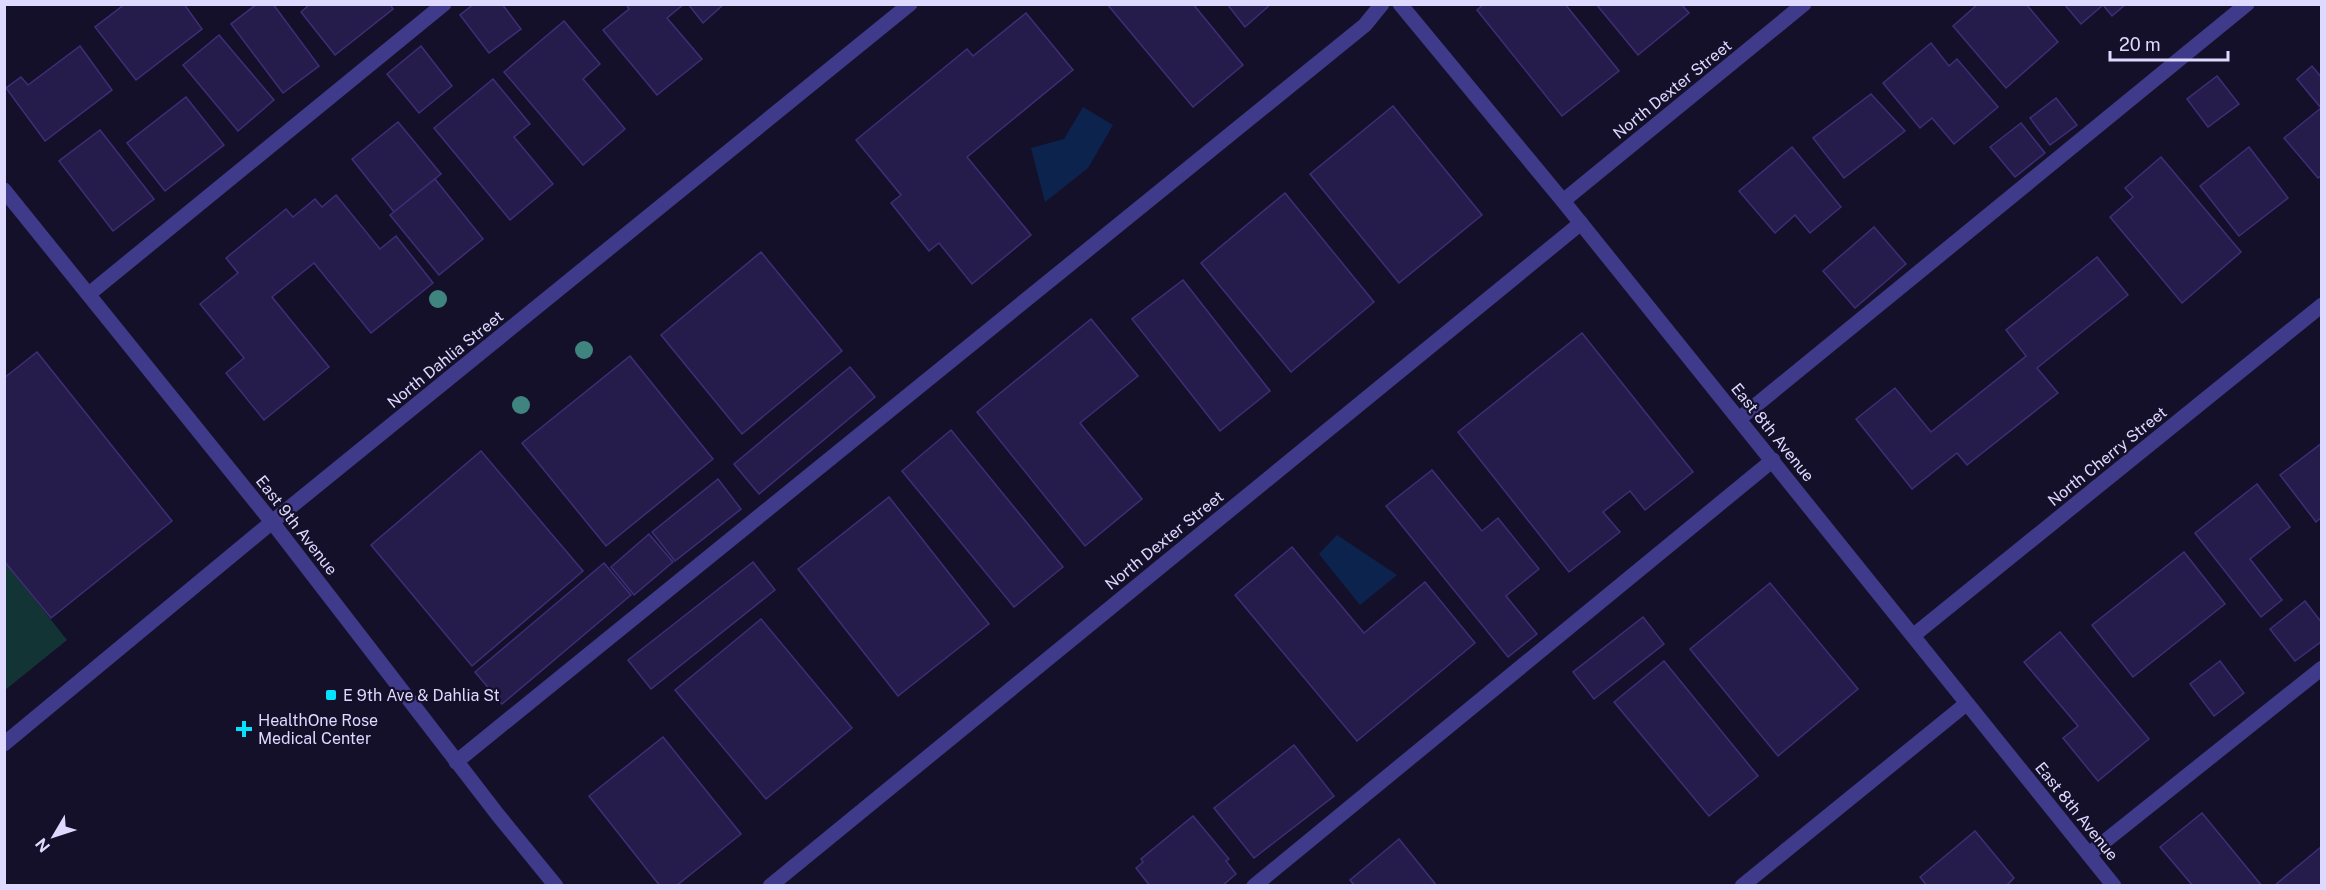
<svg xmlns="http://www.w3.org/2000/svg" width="2326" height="890" font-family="'Public Sans',sans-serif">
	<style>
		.green { fill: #133434 }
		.water { fill: #0c234d }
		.building { fill: #261c4b; stroke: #3e2e78; stroke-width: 1.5 }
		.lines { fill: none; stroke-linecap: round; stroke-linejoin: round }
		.service { stroke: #3f3b8a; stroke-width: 15 }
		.minor { stroke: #3f3b8a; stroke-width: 15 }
		.tertiary { stroke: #3f3b8a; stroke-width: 15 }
		.tree { fill: #3f847f }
		.poi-dot { fill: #05e2ff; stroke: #15102a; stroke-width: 2 }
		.labels { text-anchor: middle; stroke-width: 4.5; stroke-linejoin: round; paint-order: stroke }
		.street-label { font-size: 16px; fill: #ded9ff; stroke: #15102a }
		.poi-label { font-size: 16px; fill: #ded9ff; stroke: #15102a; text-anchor: start }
	</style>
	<rect width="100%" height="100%" fill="#15102a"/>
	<path class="green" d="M4,561L67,640L5,690H4Z"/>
	<g class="water">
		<path d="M1083,107L1113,125L1088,168L1045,202L1031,148L1064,139Z"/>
		<path d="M1337,535L1397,575L1360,605L1319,554Z"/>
	</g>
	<g class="building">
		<path d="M125,4H184L202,29L136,80L95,27Z"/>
		<path d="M257,4H273L319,66L283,93L231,24Z"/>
		<path d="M310,4H390L393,9L335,55L301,12Z"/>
		<path d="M474,4H502L521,29L489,53L460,15Z"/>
		<path d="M626,4H684L667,18L702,59L657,95L603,30L629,9Z"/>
		<path d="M688,4H724L703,23Z"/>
		<path d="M1107,4H1193L1243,65L1193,107Z"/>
		<path d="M1227,4H1271L1245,27Z"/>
		<path d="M1484,4H1565L1619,71L1562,116L1477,10Z"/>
		<path d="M1596,4H1681L1689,13L1638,55Z"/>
		<path d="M1978,4H2026L2058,42L2006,88L1953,26Z"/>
		<path d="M2064,4H2126L2112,16L2103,5L2081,24Z"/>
		<path d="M1026,13L1073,70L967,157L1031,235L972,284L939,243L929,251L891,203L901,195L856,140L967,49L973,56Z"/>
		<path d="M564,21L600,64L583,79L625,129L583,165L504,72Z"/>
		<path d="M219,35L274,100L238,131L183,65Z"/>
		<path d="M1931,43L1949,66L1957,59L1998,107L1954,144L1932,118L1920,128L1883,83Z"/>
		<path d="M80,46L112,90L45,141L6,88L21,77L28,85Z"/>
		<path d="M421,46L452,86L419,113L387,74Z"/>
		<path d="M2312,66L2322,78V175L2318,178L2284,138L2321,108L2297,79Z"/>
		<path d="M2217,76L2239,104L2208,127L2187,99Z"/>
		<path d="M493,79L530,124L514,137L553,184L510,220L434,128Z"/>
		<path d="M1871,94L1905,131L1844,178L1813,138Z"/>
		<path d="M186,97L224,145L165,191L127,143Z"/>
		<path d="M2056,98L2077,125L2050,145L2030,118Z"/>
		<path d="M1393,106L1482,215L1399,283L1310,174Z"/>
		<path d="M398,122L441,174L394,212L352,159Z"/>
		<path d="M2021,123L2045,153L2015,177L1990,147Z"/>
		<path d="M100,130L154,199L113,231L59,161Z"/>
		<path d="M1792,147L1841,207L1810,233L1795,215L1775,233L1739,191Z"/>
		<path d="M2249,147L2288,198L2239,236L2200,186Z"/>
		<path d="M2161,157L2241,252L2182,303L2110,217L2133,197L2125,188Z"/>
		<path d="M435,179L483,239L439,275L390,215Z"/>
		<path d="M1285,193L1374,302L1291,372L1201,263Z"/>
		<path d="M336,195L380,249L396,236L433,283L371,333L314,263L272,297L329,367L264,420L226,373L244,358L200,304L238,273L226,258L286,209L293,217L315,199L322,207Z"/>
		<path d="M1874,227L1906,264L1855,308L1823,271Z"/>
		<path d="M761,252L842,351L742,434L661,335Z"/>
		<path d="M2097,257L2128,295L2037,368L2058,393L1967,465L1957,453L1912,489L1856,419L1895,388L1931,432L2026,356L2006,330Z"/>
		<path d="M1183,280L1270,391L1220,431L1132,319Z"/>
		<path d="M1091,319L1138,376L1080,423L1142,499L1085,546L977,412Z"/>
		<path d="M1582,333L1693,472L1645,510L1630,491L1603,512L1620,532L1569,572L1458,432Z"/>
		<path d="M37,352L172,521L51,618L4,561V378Z"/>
		<path d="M630,356L713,459L606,546L522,443Z"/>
		<path d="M850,367L875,397L759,494L734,464Z"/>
		<path d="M951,430L1063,567L1014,607L902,471Z"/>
		<path d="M2322,443V517L2316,522L2280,475Z"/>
		<path d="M481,451L583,571L472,666L371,545Z"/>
		<path d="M1432,470L1482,531L1498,518L1539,569L1506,596L1537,634L1508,657L1386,506Z"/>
		<path d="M718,479L741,509L675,561L652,532Z"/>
		<path d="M2257,484L2290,527L2250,559L2282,600L2261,617L2195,533Z"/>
		<path d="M889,497L989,624L898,696L798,569Z"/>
		<path d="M649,534L673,562L634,595L611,567Z"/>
		<path d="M1292,547L1364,633L1425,582L1475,643L1357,741L1235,595Z"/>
		<path d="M2184,552L2225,604L2133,677L2092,625Z"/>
		<path d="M753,562L775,590L651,689L628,660Z"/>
		<path d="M604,563L631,595L502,704L475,672Z"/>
		<path d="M1770,583L1858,689L1778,756L1690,649Z"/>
		<path d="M2305,601L2322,623V641L2295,661L2270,629Z"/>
		<path d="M1643,617L1664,644L1594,699L1573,672Z"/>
		<path d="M761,619L852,728L766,799L675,690Z"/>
		<path d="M2060,632L2149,739L2098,781L2063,738L2078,726L2024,662Z"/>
		<path d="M1664,661L1758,776L1709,816L1614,702Z"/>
		<path d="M2220,661L2244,693L2214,716L2190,684Z"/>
		<path d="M663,737L741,834L676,886H660L589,796Z"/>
		<path d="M1294,745L1334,796L1254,858L1214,808Z"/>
		<path d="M2202,813L2262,886H2193L2160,847Z"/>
		<path d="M1193,816L1229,859L1226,861L1236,874L1222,886H1150L1136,868L1143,862L1141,859Z"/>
		<path d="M1975,831L2014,878L2006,886H1927L1920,877Z"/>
		<path d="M1399,839L1437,886H1355L1350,880Z"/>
		<path d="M2322,846V886H2274Z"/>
	</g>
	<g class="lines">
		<g class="service">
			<path d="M89,294L444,4"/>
			<path d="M1739,419L2247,4"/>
			<path d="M456,762L1365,25L1382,4"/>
			<path d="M2089,854L2322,668"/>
			<path d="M1254,886L1773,460"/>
		</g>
		<g class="minor">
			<path d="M4,190L272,522L498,815L556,886"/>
			<path d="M1563,201L1804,4"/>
			<path d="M1914,635L2322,305"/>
			<path d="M4,744L272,522L910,4"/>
			<path d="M770,886L1581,223"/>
			<path d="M1742,886L1966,704"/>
		</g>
		<path class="tertiary" d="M1400,4L1563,201L2114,886"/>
	</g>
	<g class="tree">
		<circle cx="438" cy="299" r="9"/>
		<circle cx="584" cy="350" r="9"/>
		<circle cx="521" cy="405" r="9"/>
	</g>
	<g class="poi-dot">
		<rect x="325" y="689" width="12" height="12" rx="3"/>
		<path d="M241 720h6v6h6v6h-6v6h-6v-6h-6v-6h6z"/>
	</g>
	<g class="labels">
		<g class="street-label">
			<text transform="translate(1672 89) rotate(-39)" y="6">North Dexter Street</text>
			<text transform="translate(445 359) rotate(-39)" y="6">North Dahlia Street</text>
			<text transform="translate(1773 432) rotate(51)" y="6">East 8th Avenue</text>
			<text transform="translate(2107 456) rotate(-39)" y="6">North Cherry Street</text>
			<text transform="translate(297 525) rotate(52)" y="6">East 9th Avenue</text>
			<text transform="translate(1164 540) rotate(-39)" y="6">North Dexter Street</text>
			<text transform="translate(2077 811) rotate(51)" y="6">East 8th Avenue</text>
		</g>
		<g class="poi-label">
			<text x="343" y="701">E 9th Ave &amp; Dahlia St</text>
			<text x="258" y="726">HealthOne Rose<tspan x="258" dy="18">Medical Center</tspan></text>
		</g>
	</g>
	<rect width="2326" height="890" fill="none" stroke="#ded9ff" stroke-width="12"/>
	<g transform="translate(54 836) rotate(231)" stroke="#15102a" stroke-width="4.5" paint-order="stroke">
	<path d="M0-4.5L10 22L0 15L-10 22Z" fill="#ded9ff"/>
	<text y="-9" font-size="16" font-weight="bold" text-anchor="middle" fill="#ded9ff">N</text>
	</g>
	<path d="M2110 51v9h118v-9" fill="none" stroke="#ded9ff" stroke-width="3"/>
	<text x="2119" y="51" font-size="18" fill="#ded9ff" stroke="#15102a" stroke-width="4.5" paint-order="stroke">20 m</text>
</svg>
